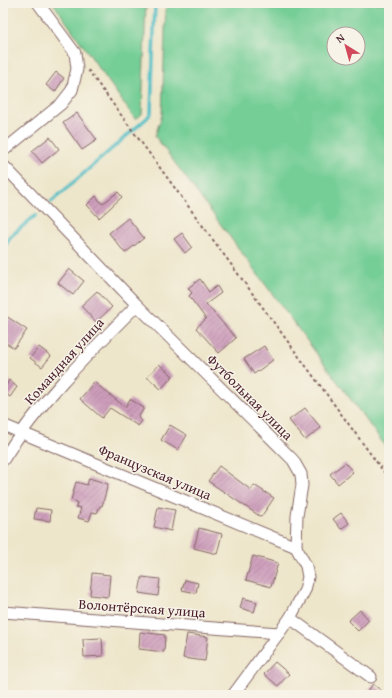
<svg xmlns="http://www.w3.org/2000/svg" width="392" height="698" font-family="'Gentium Book Plus',serif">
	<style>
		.grass { fill: #74ce95; stroke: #5f7660; fill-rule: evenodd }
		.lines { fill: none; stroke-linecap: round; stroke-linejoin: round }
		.stream { stroke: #51bfc7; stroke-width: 3.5 }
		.building { fill: url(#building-hatch) }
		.minor-casing { stroke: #836563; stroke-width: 13 }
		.path { stroke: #836563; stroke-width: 2; stroke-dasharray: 3 3; stroke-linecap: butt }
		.minor { stroke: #fff; stroke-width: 11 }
		.labels { text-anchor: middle; stroke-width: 3; stroke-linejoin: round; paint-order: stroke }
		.street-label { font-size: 14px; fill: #4a1f2b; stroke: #f7f3e8 }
	</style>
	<defs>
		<pattern id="building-hatch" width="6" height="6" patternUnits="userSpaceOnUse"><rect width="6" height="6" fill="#cd9dbb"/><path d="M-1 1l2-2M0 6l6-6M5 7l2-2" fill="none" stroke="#a87f98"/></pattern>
	</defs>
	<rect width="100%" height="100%" fill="#f7f3e8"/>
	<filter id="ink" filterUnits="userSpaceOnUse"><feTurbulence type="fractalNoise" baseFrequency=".025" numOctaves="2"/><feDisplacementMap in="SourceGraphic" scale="8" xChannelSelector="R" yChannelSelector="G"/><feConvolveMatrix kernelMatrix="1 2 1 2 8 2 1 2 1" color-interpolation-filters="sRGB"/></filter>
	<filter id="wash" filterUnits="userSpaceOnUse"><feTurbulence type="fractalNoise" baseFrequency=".012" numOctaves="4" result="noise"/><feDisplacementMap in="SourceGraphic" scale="16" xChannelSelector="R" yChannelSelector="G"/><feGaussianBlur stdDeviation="0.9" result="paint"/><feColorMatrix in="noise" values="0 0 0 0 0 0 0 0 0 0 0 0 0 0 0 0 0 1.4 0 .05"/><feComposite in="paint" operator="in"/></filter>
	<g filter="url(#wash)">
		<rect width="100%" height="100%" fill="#eee6cb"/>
		<g class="grass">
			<path d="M53,3H146L142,114L135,119Z"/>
			<path d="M166,3H389V451L155,136L162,115ZM334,34H358V58H334Z"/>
		</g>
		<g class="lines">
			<g class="stream">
				<path d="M51,202L147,118L151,113L155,3"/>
				<path d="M3,250L11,236L36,215"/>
			</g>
		</g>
		<g id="blocks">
			<g class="building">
				<path d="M56,72L64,78L55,92L46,85Z"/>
				<path d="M77,113L97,140L82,150L63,123Z"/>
				<path d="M50,137L59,149L42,163L32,151Z"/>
				<path d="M118,192L122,197L99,218L87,205L96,196L102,204Z"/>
				<path d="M128,218L144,238L125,253L109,233Z"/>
				<path d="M182,233L192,247L185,253L174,239Z"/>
				<path d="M69,269L84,281L73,295L58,283Z"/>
				<path d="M200,279L209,292L217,286L221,293L206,304L236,338L219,353L196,328L206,319L189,296L192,293L188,288Z"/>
				<path d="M97,291L112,307L96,322L81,306Z"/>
				<path d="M3,314L27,330L14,348L3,341Z"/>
				<path d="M264,346L273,360L254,374L244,359Z"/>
				<path d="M39,347L51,356L42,367L30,358Z"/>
				<path d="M159,364L173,376L161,389L147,377Z"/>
				<path d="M9,380L17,387L10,397L3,392Z"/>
				<path d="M94,382L125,407L130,399L144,408L138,418L142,421L138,426L110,408L102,418L80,399Z"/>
				<path d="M305,408L321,428L305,440L289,420Z"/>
				<path d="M170,425L187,435L178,450L161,440Z"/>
				<path d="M345,463L353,472L338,484L330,474Z"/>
				<path d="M219,466L251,490L254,485L274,498L261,517L208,481Z"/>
				<path d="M89,478L108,484L102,506H100L97,513L92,512L89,521L78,518L81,508L76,507L77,502L71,500L76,482L87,485Z"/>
				<path d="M158,507L175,510L171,531L154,527Z"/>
				<path d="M36,508L51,510L50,521L34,519Z"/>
				<path d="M341,513L349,523L341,529L333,519Z"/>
				<path d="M199,528L222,534L217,554L194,548Z"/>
				<path d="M253,556L278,563L271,587L246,580Z"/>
				<path d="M92,573L110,575L108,597L90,595Z"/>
				<path d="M142,577L160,579L158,596L139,593Z"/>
				<path d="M185,580L198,583L196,593L182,590Z"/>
				<path d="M243,598L257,602L254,612L240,608Z"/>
				<path d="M360,610L369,620L358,631L348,621Z"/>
				<path d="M140,632L165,635L164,652L139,649Z"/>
				<path d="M187,634L208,637L205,661L183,658Z"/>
				<path d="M102,638L103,656L84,657L83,639Z"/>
				<path d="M275,662L289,674L278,686L264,674Z"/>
				<path d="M373,684L387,695H365Z"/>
			</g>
		</g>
	</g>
	<g filter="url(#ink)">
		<use href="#blocks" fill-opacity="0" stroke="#836563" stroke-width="1"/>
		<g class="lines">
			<defs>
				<g id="minor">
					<path d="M3,151L61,104L72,90L77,69L75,53L38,3"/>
					<path d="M3,165L137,305L293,460L301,474L302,485L297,516L296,547L306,566L308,577L305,590L290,618L233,695"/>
					<path d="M3,425L296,547"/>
					<path d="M3,460C39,402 89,353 137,305"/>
					<path d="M3,612L279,633"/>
					<path d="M290,618L371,677"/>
				</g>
			</defs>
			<use href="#minor" class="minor-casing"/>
			<path class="path" d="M88,70L389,479"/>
			<use href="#minor" class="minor"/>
		</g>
	</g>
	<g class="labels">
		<g class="street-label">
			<text transform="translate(64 361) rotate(-48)" y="5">Командная улица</text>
			<text transform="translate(250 397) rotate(45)" y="5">Футбольная улица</text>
			<text transform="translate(155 472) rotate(23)" y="5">Французская улица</text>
			<text transform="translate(142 608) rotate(4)" y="5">Волонтёрская улица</text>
		</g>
	</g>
	<rect width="392" height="698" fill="none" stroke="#f7f3e8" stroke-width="16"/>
	<g transform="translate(346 46) rotate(323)"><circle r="19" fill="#f7f3e8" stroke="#b29e9c"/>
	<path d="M0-3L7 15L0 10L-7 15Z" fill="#d1495b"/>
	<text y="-6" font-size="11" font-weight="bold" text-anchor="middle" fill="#4a1f2b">N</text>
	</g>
</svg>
